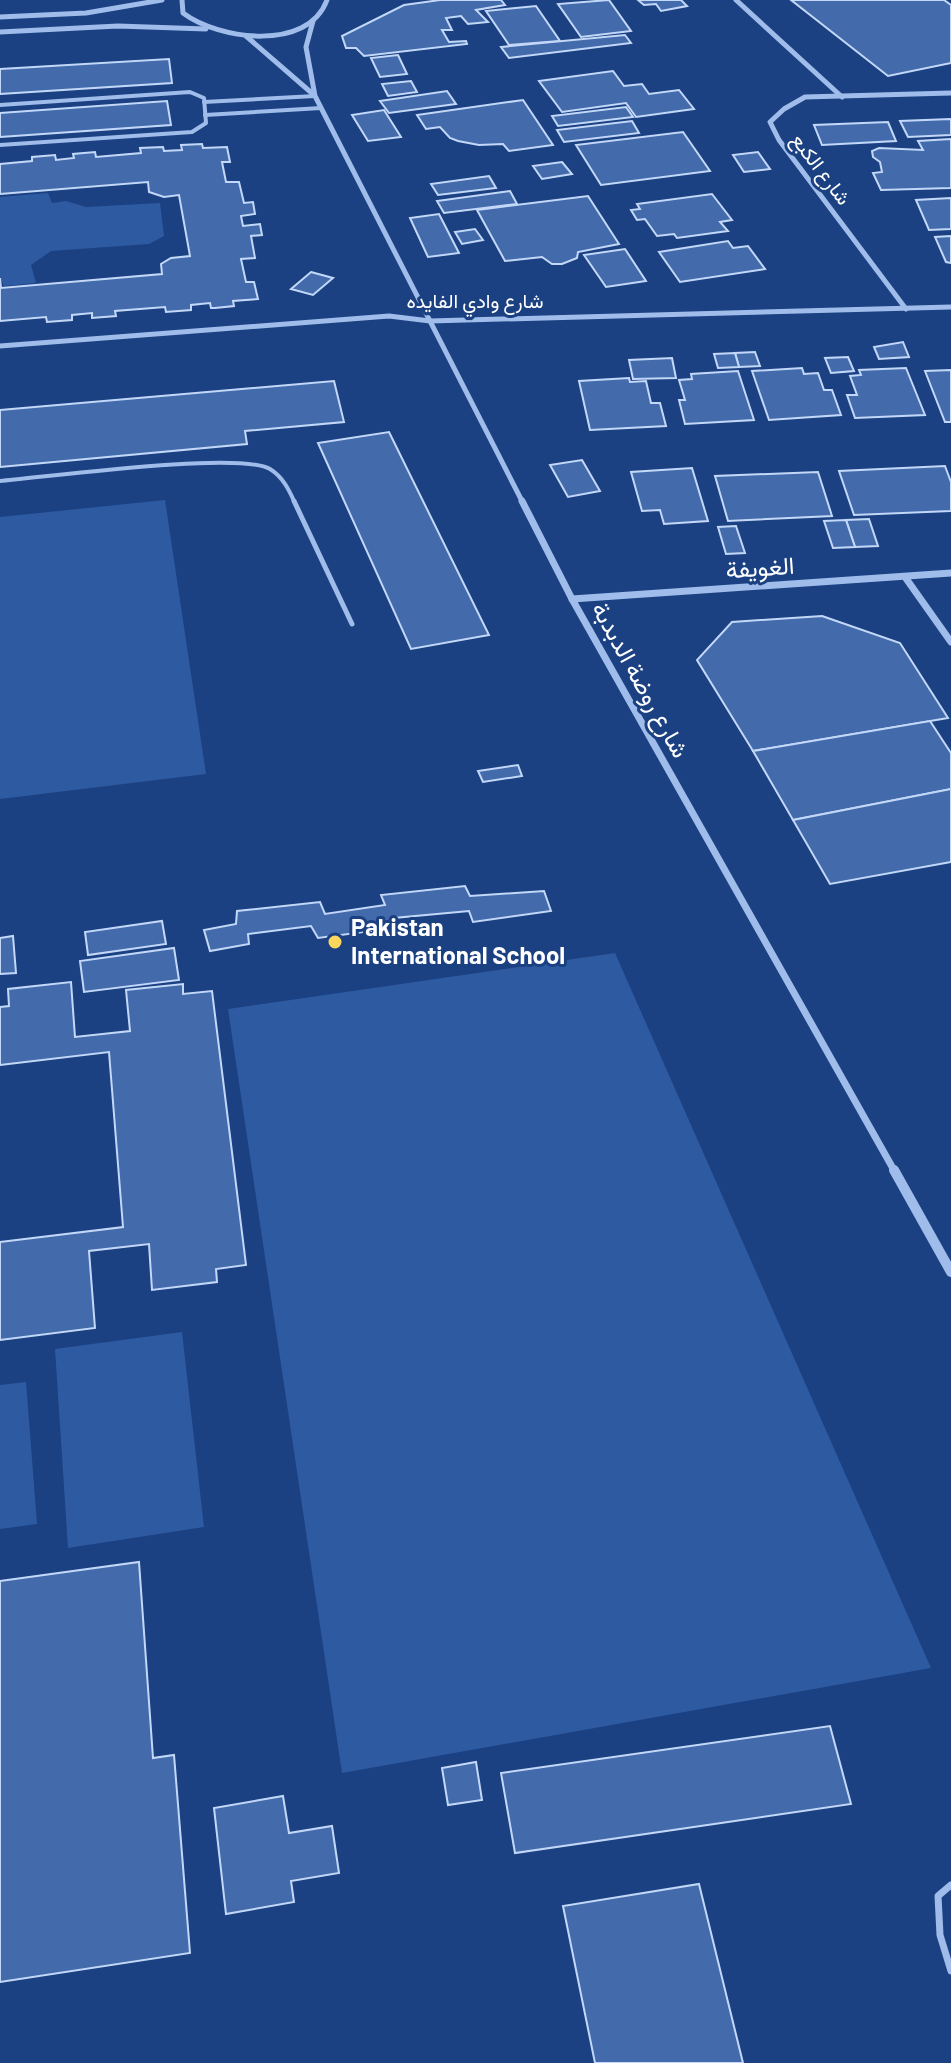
<svg xmlns="http://www.w3.org/2000/svg" width="951" height="2063" font-family="Barlow,Vazirmatn,sans-serif">
	<style>
		.green { fill: #2e5aa1 }
		.building { fill: #436bab; stroke: #c3d8f8; stroke-width: 2 }
		.lines { fill: none; stroke-linecap: round; stroke-linejoin: round }
		.lane-far2 { stroke: #9fbcea; stroke-width: 4 }
		.lane-far1 { stroke: #9fbcea; stroke-width: 5 }
		.lane { stroke: #9fbcea; stroke-width: 7 }
		.street-far2 { stroke: #9fbcea; stroke-width: 5 }
		.street-far1 { stroke: #9fbcea; stroke-width: 7 }
		.street { stroke: #9fbcea; stroke-width: 10 }
		.poi-dot { fill: #fcd75b; stroke: #1b4182; stroke-width: 3 }
		.labels { text-anchor: middle; stroke-width: 6; stroke-linejoin: round; paint-order: stroke }
		.far-street-label { font-size: 20px; fill: #fff; stroke: #1b4182 }
		.street-label { font-size: 24px; fill: #fff; stroke: #1b4182 }
		.poi-label { font-size: 24px; font-weight: bold; fill: #fff; stroke: #1b4182; text-anchor: start }
	</style>
	<rect width="100%" height="100%" fill="#1b4182"/>
	<g class="green">
		<path d="M48,193L52,203L66,201L86,207L160,203L164,236L149,244L51,251L31,265L36,283L4,286L0,277V197Z"/>
		<path d="M165,500L206,774L0,799V517Z"/>
		<path d="M615,953L931,1668L342,1773L228,1009Z"/>
		<path d="M182,1332L204,1527L68,1548L55,1349Z"/>
		<path d="M26,1382L37,1524L0,1529V1385Z"/>
	</g>
	<g class="building">
		<path d="M440,0H501L505,5L476,10L488,22L468,24L461,16L446,18L452,30H442L449,42L466,41L467,44L364,56L356,48H346L342,36L404,5Z"/>
		<path d="M609,0L631,31L581,37L558,4Z"/>
		<path d="M638,0H681L687,6L661,11L656,4L644,5Z"/>
		<path d="M791,0H944L951,5V63L888,76Z"/>
		<path d="M536,6L560,41L509,45L486,11Z"/>
		<path d="M625,35L631,43L509,58L501,47Z"/>
		<path d="M398,55L407,74L380,77L371,58Z"/>
		<path d="M169,59L172,83L0,94V69Z"/>
		<path d="M613,71L624,86L642,84L649,94L679,90L694,109L636,117L626,103L562,112L539,81Z"/>
		<path d="M411,81L417,92L388,96L382,84Z"/>
		<path d="M447,91L456,104L389,113L380,101Z"/>
		<path d="M523,100L553,145L509,151L503,144L479,145L458,141L450,138L440,127L426,129L417,115Z"/>
		<path d="M167,101L171,125L0,137V113Z"/>
		<path d="M626,107L633,117L558,126L552,116Z"/>
		<path d="M384,110L401,137L368,141L352,115Z"/>
		<path d="M951,119V135L908,137L900,121Z"/>
		<path d="M632,121L639,133L564,142L557,130Z"/>
		<path d="M888,122L896,141L822,145L814,125Z"/>
		<path d="M683,132L710,171L601,185L576,145Z"/>
		<path d="M951,139V188L881,190L873,173L882,172L880,162L873,157L872,151L879,148L923,150L918,141Z"/>
		<path d="M202,144L203,148L227,147L230,162H222L226,182H239L244,203L253,202L255,214L241,216L243,226L260,224L262,235L251,236L255,258L241,259L246,282H254L258,299L233,301L234,306L215,308H211L210,303L191,305V310L166,312L165,307L115,311L116,316L92,318V313L72,315V320L47,322L46,317L0,321V278L1,288L162,274L161,264L171,258L190,256L179,195L164,197L149,192L148,182L0,194V164L32,161V157L55,155L56,160L74,158L73,154L95,152L96,157L141,153L140,148L163,147L164,151L182,150L181,145Z"/>
		<path d="M758,152L770,169L744,172L733,155Z"/>
		<path d="M562,162L572,174L542,179L533,166Z"/>
		<path d="M489,176L496,188L438,195L431,184Z"/>
		<path d="M510,191L517,204L444,213L437,201Z"/>
		<path d="M712,194L732,220L720,222L728,231L677,238L674,234L657,236L645,219L637,220L631,210L640,209L637,204Z"/>
		<path d="M588,196L619,244L578,252L577,258L562,264H552L542,257L505,261L477,210Z"/>
		<path d="M951,198V229L929,230L916,200Z"/>
		<path d="M439,214L459,253L428,257L410,218Z"/>
		<path d="M475,229L483,240L462,244L455,232Z"/>
		<path d="M951,236V263L946,262L935,237Z"/>
		<path d="M728,241L733,248L748,246L765,269L680,282L659,252Z"/>
		<path d="M625,249L646,281L606,287L584,255Z"/>
		<path d="M311,272L333,278L313,295L291,289Z"/>
		<path d="M903,342L909,357L879,359L874,347Z"/>
		<path d="M755,352L760,366L739,367L735,353Z"/>
		<path d="M735,353L739,367L718,368L714,354Z"/>
		<path d="M848,357L854,371L831,373L825,358Z"/>
		<path d="M672,358L676,378L633,379L629,360Z"/>
		<path d="M802,368L804,374L818,373L824,390H832L841,415L769,420L752,371Z"/>
		<path d="M906,368L925,415L855,418L847,395H857L850,376L861,375L859,370Z"/>
		<path d="M951,370V422H945L925,371Z"/>
		<path d="M738,371L754,420L685,424L679,400H685L679,380L692,379L691,374Z"/>
		<path d="M629,378L630,382L646,381L651,403H660L666,426L590,430L579,381Z"/>
		<path d="M334,381L344,422L245,431L247,444L0,467V410Z"/>
		<path d="M389,432L489,635L411,649L318,443Z"/>
		<path d="M582,460L600,491L568,497L550,465Z"/>
		<path d="M945,466L951,482V511L854,515L839,471Z"/>
		<path d="M692,468L708,521L664,524L660,510L642,511L631,472Z"/>
		<path d="M818,472L832,516L728,521L715,476Z"/>
		<path d="M869,519L878,546L855,547L846,520Z"/>
		<path d="M846,520L855,547L833,548L824,521Z"/>
		<path d="M736,526L745,553L726,554L718,527Z"/>
		<path d="M822,616L900,643L948,718L753,751L697,660L732,622Z"/>
		<path d="M930,721L951,753V789L793,820L753,751Z"/>
		<path d="M518,765L522,776L483,782L478,771Z"/>
		<path d="M951,789V862L830,884L793,820Z"/>
		<path d="M465,886L470,896L544,891L551,911L473,922L469,911L394,918L395,928L318,938L311,926L248,934L249,944L210,951L204,930L236,924L237,911L320,902L325,914L385,905L381,895Z"/>
		<path d="M162,921L166,944L88,955L85,932Z"/>
		<path d="M13,936L16,973L0,974V938Z"/>
		<path d="M174,948L179,980L84,992L80,961Z"/>
		<path d="M71,982L75,1037L130,1031L126,990L183,984V994L212,991L246,1265L216,1269L217,1282L152,1290L149,1244L89,1251L95,1328L0,1340V1242L123,1227L109,1052L0,1065V1007L9,1006L8,989Z"/>
		<path d="M139,1562L153,1758L174,1755L190,1953L0,1982V1581Z"/>
		<path d="M830,1726L851,1804L515,1853L501,1773Z"/>
		<path d="M476,1762L482,1800L448,1805L442,1768Z"/>
		<path d="M283,1796L289,1833L332,1826L339,1873L291,1881L294,1902L226,1914L214,1808Z"/>
		<path d="M699,1884L743,2063H595L563,1906Z"/>
	</g>
	<g class="lines">
		<g class="lane-far2">
			<path d="M204,102L315,96"/>
			<path d="M0,105L190,92L204,98L206,123L192,132L0,145"/>
			<path d="M205,115L321,108"/>
			<path d="M0,481C47,477 238,451 270,469C283,477 289,490 295,503"/>
		</g>
		<path class="lane-far1" d="M294,501L352,624"/>
		<path class="lane" d="M951,1885L938,1896L940,1935L951,1971"/>
		<g class="street-far2">
			<path d="M182,0L183,13C219,40 308,52 327,0"/>
			<path d="M736,0L842,97"/>
			<path d="M0,17L86,13L162,0"/>
			<path d="M313,21L306,47L315,96L523,503"/>
			<path d="M0,32L118,26L206,29"/>
			<path d="M246,36L314,95"/>
			<path d="M906,309L779,140L770,122L784,109L805,97L951,93"/>
			<path d="M0,346L389,316L430,321L951,307"/>
		</g>
		<g class="street-far1">
			<path d="M522,501L572,599L895,1172"/>
			<path d="M905,577L951,642"/>
			<path d="M572,599L951,573"/>
		</g>
		<path class="street" d="M894,1170L951,1272"/>
	</g>
	<circle class="poi-dot" cx="335" cy="942" r="8"/>
	<g class="labels">
		<g class="far-street-label">
			<text transform="translate(821 169) rotate(53)" y="7">شارع الكبع</text>
			<text x="475" y="308">شارع وادي الفايده</text>
		</g>
		<g class="street-label">
			<text transform="translate(760 568) rotate(-4)" y="8">الغويفة</text>
			<text transform="translate(640 680) rotate(61)" y="8">شارع روضة الدبدبة</text>
		</g>
		<g class="poi-label">
			<text x="351" y="936">Pakistan<tspan x="351" dy="28">International School</tspan></text>
		</g>
	</g>
</svg>
